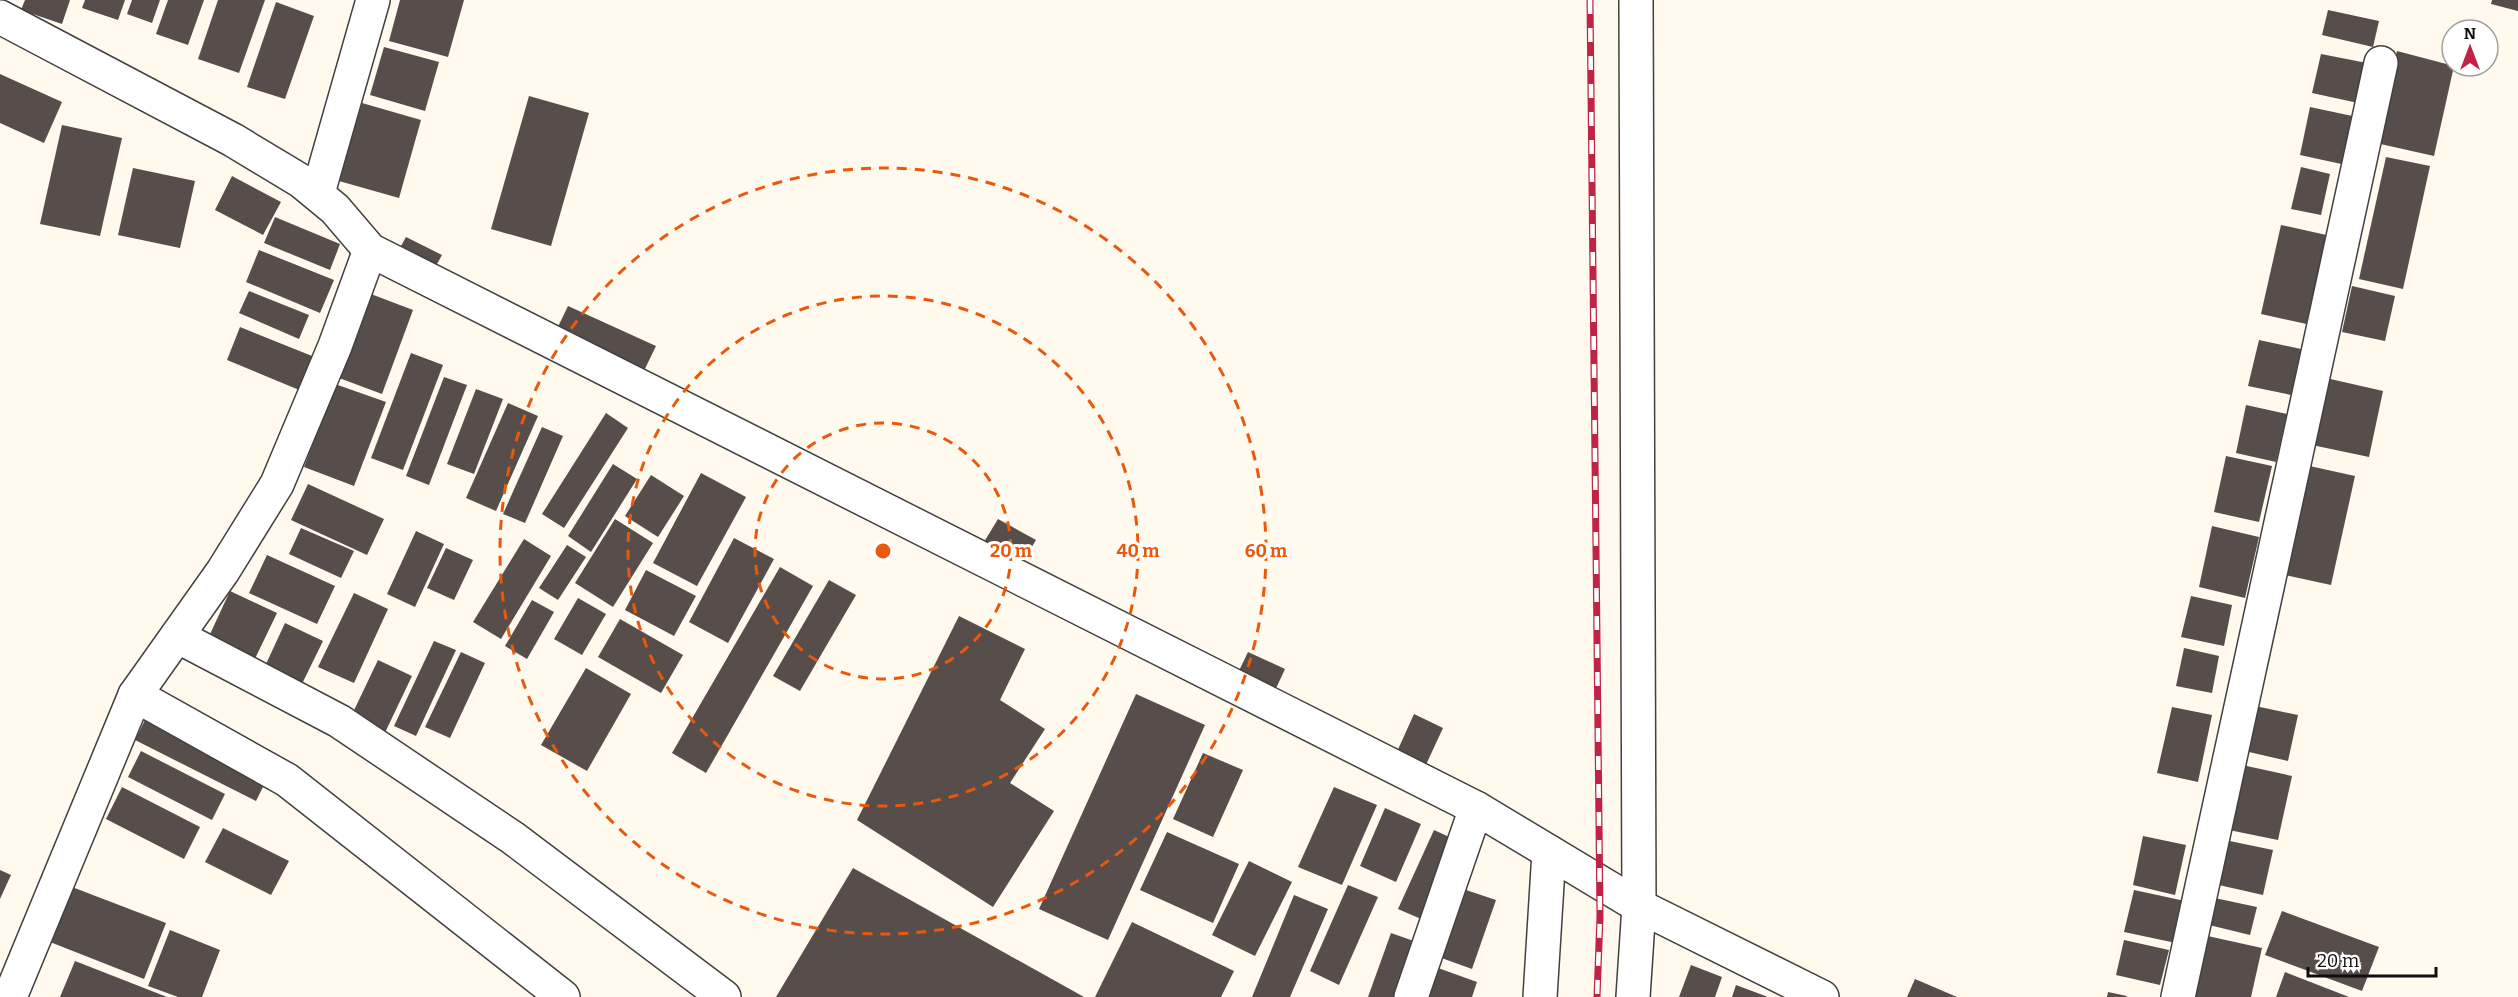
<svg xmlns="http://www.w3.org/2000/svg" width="2518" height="997" font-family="Bitter,serif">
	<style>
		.building { fill: #574d4a }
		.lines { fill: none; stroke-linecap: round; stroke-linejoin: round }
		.minor-casing { stroke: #414141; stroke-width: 36 }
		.minor { stroke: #fff; stroke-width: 33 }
		.rail-casing { stroke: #c02345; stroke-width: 7 }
		.rail { stroke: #fff; stroke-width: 4.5; stroke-dasharray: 14; stroke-linecap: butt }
		.ring { fill: none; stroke: #e8590c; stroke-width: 3; stroke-dasharray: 10 8 }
		.centre { fill: #e8590c; stroke: #fff; stroke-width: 3 }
		.ring-label { font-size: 18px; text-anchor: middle; font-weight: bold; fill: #e8590c; stroke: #fff; stroke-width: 6; stroke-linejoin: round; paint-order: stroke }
	</style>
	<rect width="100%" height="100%" fill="#fff9ee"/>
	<g class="building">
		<path d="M25,0H70L62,24L21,10Z"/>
		<path d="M85,0H125L118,20L82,8Z"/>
		<path d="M132,0H160L152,23L127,14Z"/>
		<path d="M168,0H204L188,45L156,34Z"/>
		<path d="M218,0H265L239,73L198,59Z"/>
		<path d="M400,0H464L448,57L389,41Z"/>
		<path d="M2492,0H2518V11L2491,4Z"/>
		<path d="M276,2L314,16L285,99L247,87Z"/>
		<path d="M2328,10L2379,21L2373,47L2322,35Z"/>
		<path d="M384,47L439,62L425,111L370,95Z"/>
		<path d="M2397,51L2454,66L2434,156L2376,143Z"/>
		<path d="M2321,54L2367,63L2358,103L2312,93Z"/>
		<path d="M0,74L62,102L44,143L0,123Z"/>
		<path d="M529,96L589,113L551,246L491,229Z"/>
		<path d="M362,103L421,120L399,198L339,181Z"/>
		<path d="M2310,107L2357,117L2346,165L2300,155Z"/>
		<path d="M62,125L122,138L100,236L40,224Z"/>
		<path d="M2386,157L2430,166L2403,289L2359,279Z"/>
		<path d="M2301,167L2330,174L2321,215L2291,209Z"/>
		<path d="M133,168L195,181L180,248L118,235Z"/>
		<path d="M232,176L281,202L263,235L215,210Z"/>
		<path d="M275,217L340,244L330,270L264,243Z"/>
		<path d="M2281,225L2331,236L2311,325L2261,314Z"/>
		<path d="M406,237L442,255L432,273L396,255Z"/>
		<path d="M259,250L334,280L320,313L246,282Z"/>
		<path d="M2352,286L2395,296L2385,341L2342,332Z"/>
		<path d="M249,291L309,315L299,339L239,313Z"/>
		<path d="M363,291L413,310L382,394L331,375Z"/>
		<path d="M568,306L656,346L641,377L553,337Z"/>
		<path d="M240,327L317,358L304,392L227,360Z"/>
		<path d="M2259,340L2301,349L2291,395L2248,386Z"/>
		<path d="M411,353L443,365L403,470L371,458Z"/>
		<path d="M444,377L467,385L429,485L406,476Z"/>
		<path d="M2326,378L2383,391L2369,457L2312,445Z"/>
		<path d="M335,384L386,402L354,486L304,467Z"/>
		<path d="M476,389L503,399L474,474L447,464Z"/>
		<path d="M508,403L538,416L496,511L466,498Z"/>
		<path d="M2246,405L2287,414L2276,462L2236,453Z"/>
		<path d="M606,413L628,428L564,528L542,514Z"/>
		<path d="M542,427L563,436L525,523L503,514Z"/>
		<path d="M2226,456L2272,466L2259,522L2214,512Z"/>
		<path d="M613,464L637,479L591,552L568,536Z"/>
		<path d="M2305,465L2355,476L2331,585L2280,574Z"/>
		<path d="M701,473L746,497L697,586L653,563Z"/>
		<path d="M651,475L684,496L658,537L625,516Z"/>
		<path d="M308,484L384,519L367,555L291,520Z"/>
		<path d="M615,519L653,543L613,607L575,583Z"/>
		<path d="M998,519L1036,540L1022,563L984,542Z"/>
		<path d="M2212,526L2259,537L2245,598L2199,587Z"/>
		<path d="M301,528L354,551L341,578L289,554Z"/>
		<path d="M416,531L444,544L415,607L387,594Z"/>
		<path d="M734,538L774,559L728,643L689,622Z"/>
		<path d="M524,539L551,556L501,639L473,622Z"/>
		<path d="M567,545L586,557L558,600L539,588Z"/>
		<path d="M446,548L473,560L454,600L427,588Z"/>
		<path d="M267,555L335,586L317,624L249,593Z"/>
		<path d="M780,567L813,586L706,773L672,753Z"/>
		<path d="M646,570L696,596L674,636L625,610Z"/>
		<path d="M829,580L856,595L800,691L773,676Z"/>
		<path d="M230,591L277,613L251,667L205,645Z"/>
		<path d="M354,593L388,609L354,683L318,667Z"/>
		<path d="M2191,596L2232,605L2224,646L2181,637Z"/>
		<path d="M578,598L606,614L582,655L554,639Z"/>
		<path d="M532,600L554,612L527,659L505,646Z"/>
		<path d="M959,616L1025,649L1000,700L1045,729L1010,783L1054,811L993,907L857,820Z"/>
		<path d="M620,619L683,655L661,693L598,657Z"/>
		<path d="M285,623L323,641L297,694L260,677Z"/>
		<path d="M434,641L456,650L416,736L394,726Z"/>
		<path d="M2184,648L2219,656L2212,693L2176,686Z"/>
		<path d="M461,652L485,663L450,738L425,727Z"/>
		<path d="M1248,652L1285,669L1273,695L1236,677Z"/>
		<path d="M378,660L412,676L381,741L347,725Z"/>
		<path d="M586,668L631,694L587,771L541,745Z"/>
		<path d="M1136,694L1205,725L1108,940L1039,909Z"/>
		<path d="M2246,704L2298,715L2288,761L2236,749Z"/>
		<path d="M2172,707L2212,715L2198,782L2157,773Z"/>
		<path d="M148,714L269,775L256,801L135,740Z"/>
		<path d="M1414,714L1443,728L1424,769L1395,756Z"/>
		<path d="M141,751L225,794L212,820L128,777Z"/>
		<path d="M1203,753L1243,770L1213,837L1173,819Z"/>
		<path d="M2233,763L2292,776L2278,840L2219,828Z"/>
		<path d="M122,787L200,827L184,859L106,819Z"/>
		<path d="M1334,787L1377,805L1342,885L1298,867Z"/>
		<path d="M1385,808L1421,824L1396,882L1360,866Z"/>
		<path d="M223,828L289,861L271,895L205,862Z"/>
		<path d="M1434,830L1456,840L1421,919L1398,909Z"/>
		<path d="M1167,832L1239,864L1213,923L1140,890Z"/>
		<path d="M2143,836L2186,845L2175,895L2133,885Z"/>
		<path d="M2220,839L2273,850L2263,895L2210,883Z"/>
		<path d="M1249,861L1292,882L1255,956L1212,935Z"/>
		<path d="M853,868L1084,997H776Z"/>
		<path d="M0,870L11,875L0,899Z"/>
		<path d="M1348,885L1378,897L1339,985L1310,971Z"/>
		<path d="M72,887L166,923L144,979L50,942Z"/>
		<path d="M1460,888L1496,900L1472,969L1436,956Z"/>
		<path d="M2134,890L2185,901L2176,943L2124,932Z"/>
		<path d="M1294,895L1328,909L1290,997H1252Z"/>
		<path d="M2210,897L2257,907L2250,935L2205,924Z"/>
		<path d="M2282,911L2379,947L2362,991L2265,955Z"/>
		<path d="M1132,922L1234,971L1221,997H1095Z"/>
		<path d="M170,930L220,950L202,997H178L148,986Z"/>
		<path d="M1391,933L1425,945L1407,997H1368Z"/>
		<path d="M2203,935L2262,948L2251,997H2189Z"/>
		<path d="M2124,940L2169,950L2160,985L2116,975Z"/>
		<path d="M75,961L167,997H60Z"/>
		<path d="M1427,964L1477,982L1472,997H1415Z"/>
		<path d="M1691,965L1722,977L1715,997H1679Z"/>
		<path d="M2285,972L2349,997H2276Z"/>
		<path d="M1915,979L1957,997H1907Z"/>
		<path d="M1736,985L1768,997H1732Z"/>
		<path d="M2108,992L2127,996L2126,997H2107Z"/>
	</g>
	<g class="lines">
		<defs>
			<g id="minor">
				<path d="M0,17L233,140L301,181L335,209L370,250L1476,808L1639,906L1822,997"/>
				<path d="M318,193L373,0"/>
				<path d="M177,636L339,721L513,838L724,997"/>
				<path d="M135,695L287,780L563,997"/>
				<path d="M10,997L135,695L223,571L277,484L335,346L370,250"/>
				<path d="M1411,997L1476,808"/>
				<path d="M1540,997L1549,852"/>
				<path d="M1633,997L1639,906L1636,0"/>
				<path d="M2178,997L2381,63"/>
			</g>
		</defs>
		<use href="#minor" class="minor-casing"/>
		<use href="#minor" class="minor"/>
		<defs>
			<path id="rail" d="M1590,0L1600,916L1597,997"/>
		</defs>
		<use href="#rail" class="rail-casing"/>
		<use href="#rail" class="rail"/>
	</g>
	<g class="ring">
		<circle cx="883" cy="551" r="128"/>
		<circle cx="883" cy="551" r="255"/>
		<circle cx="883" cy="551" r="383"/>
	</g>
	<circle cx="883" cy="551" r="9" class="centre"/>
	<g class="ring-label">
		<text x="1011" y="557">20 m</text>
		<text x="1138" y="557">40 m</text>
		<text x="1266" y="557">60 m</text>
	</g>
	<g transform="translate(2470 48)"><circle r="28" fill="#ffffff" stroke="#9f9f9f" stroke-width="1.5"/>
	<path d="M0-4.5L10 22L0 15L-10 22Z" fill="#c02345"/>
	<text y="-9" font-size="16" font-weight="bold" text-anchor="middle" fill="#0e0e0e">N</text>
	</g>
	<path d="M2308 967v9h128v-9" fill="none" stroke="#0e0e0e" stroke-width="3"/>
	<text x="2317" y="967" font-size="18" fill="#0e0e0e" stroke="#ffffff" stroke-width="4.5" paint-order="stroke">20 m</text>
</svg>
